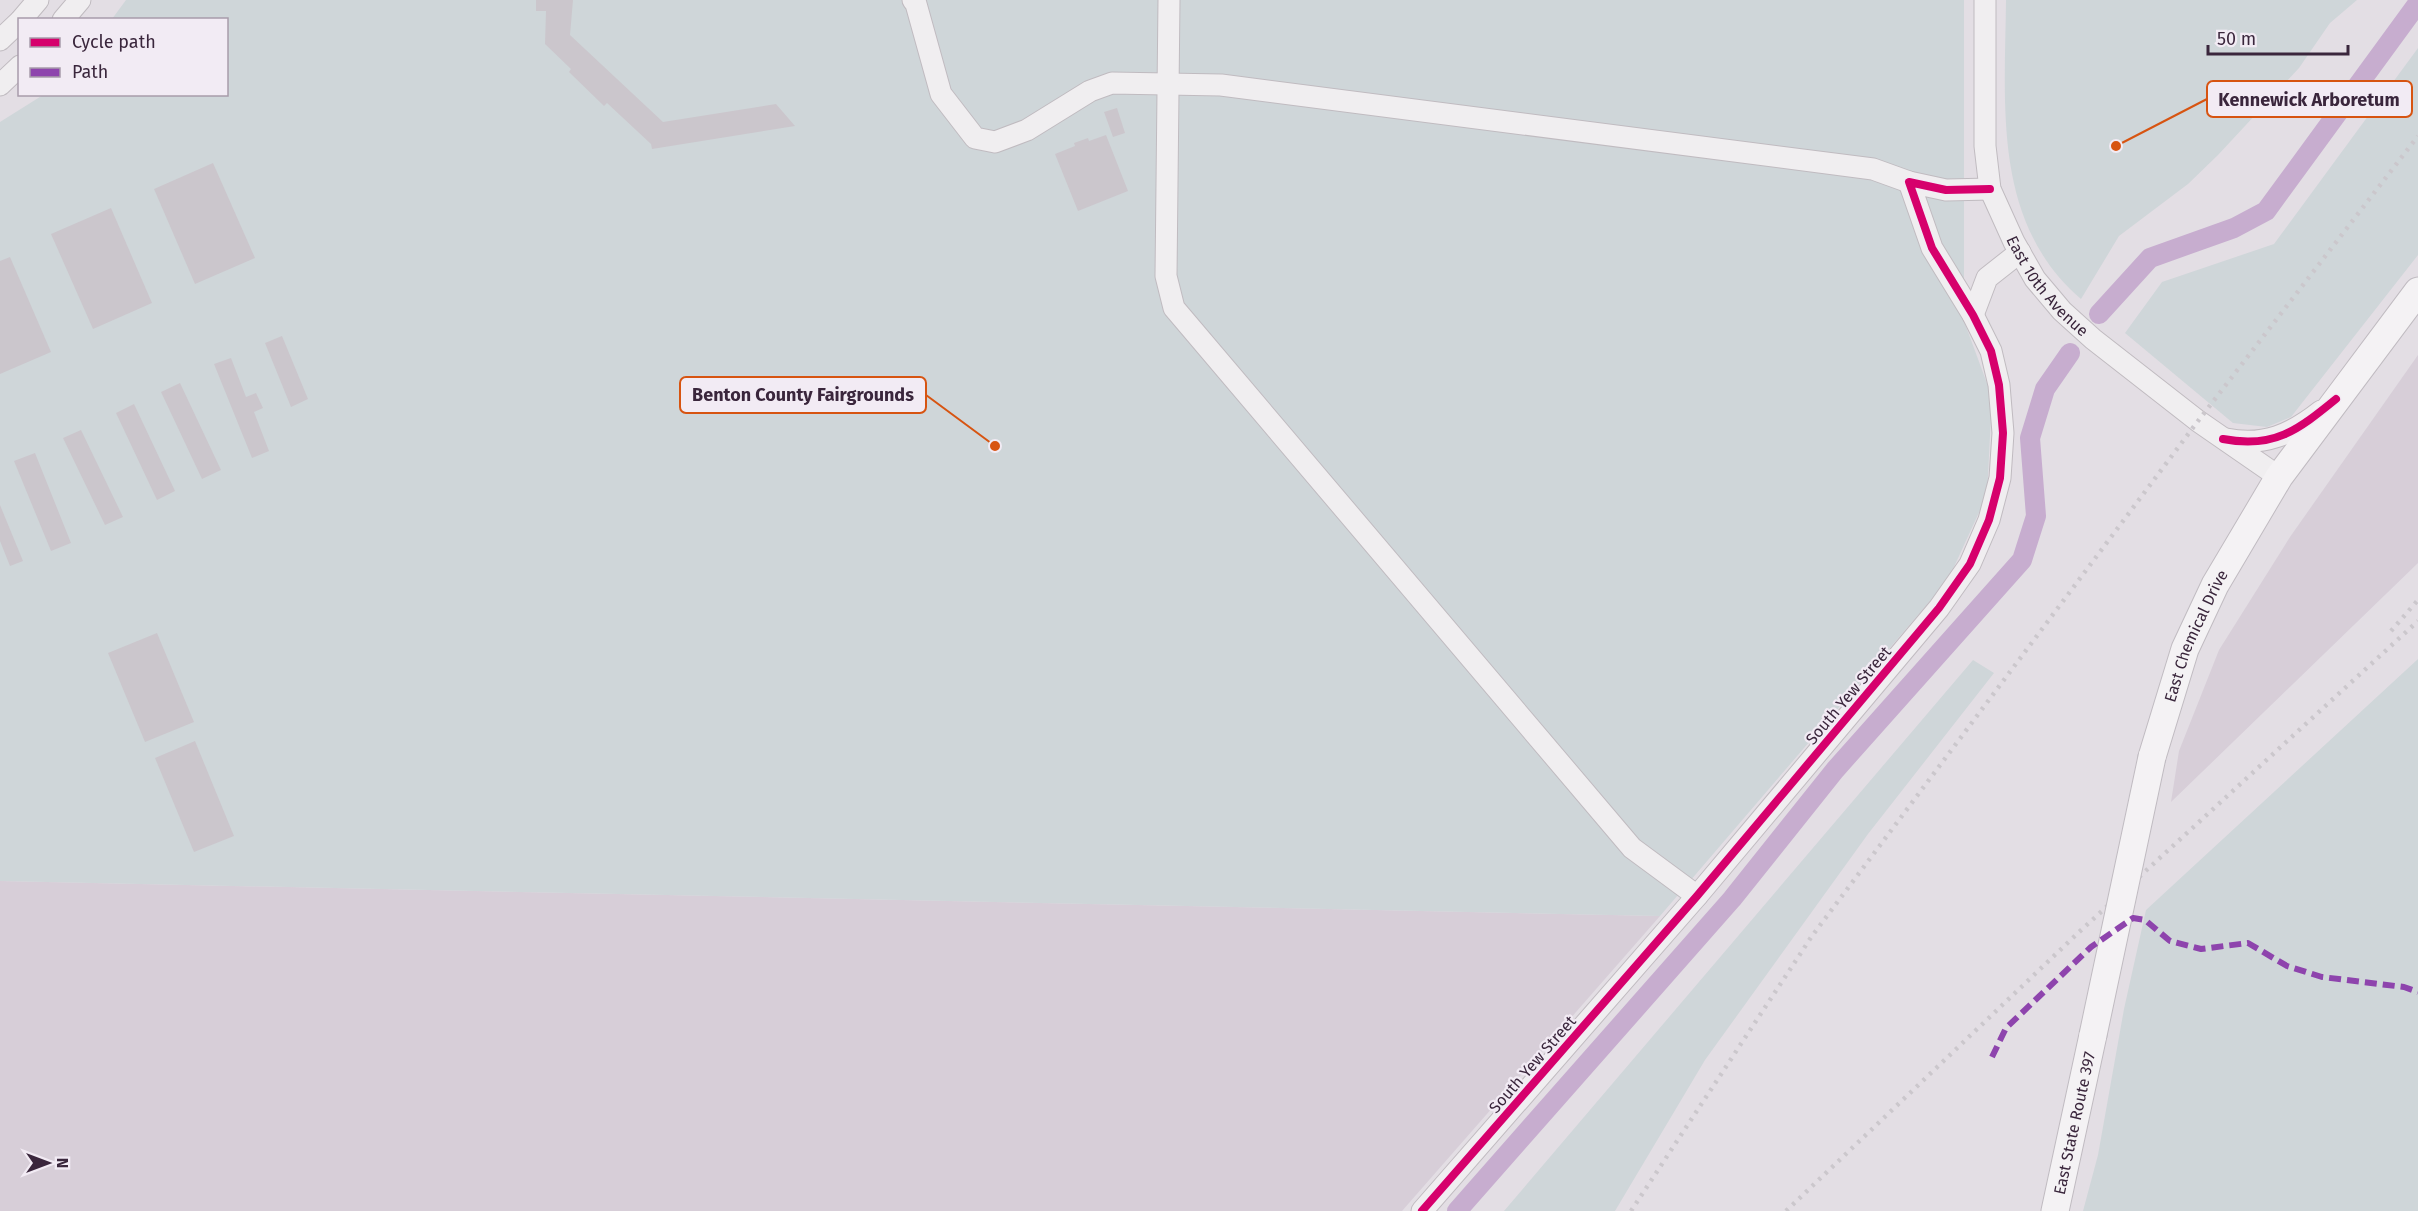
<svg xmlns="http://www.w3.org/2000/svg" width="2418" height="1211" font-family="'Fira Sans',sans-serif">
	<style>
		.built { fill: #d7ced8 }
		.green { fill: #cfd6d9 }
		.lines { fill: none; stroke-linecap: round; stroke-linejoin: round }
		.canal { stroke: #c7adcf; stroke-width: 20 }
		.building { fill: #cbc6cc }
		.minor-casing { stroke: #c0bbc0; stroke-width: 23 }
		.major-casing { stroke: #c0bbc1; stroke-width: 29 }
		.minor { stroke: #f0eef0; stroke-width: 21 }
		.major { stroke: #f4f2f4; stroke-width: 27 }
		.rail { stroke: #cbc7cc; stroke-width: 4.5; stroke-dasharray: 3 6; stroke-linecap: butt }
		.major-bridge-casing { stroke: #c0bbc1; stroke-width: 29; stroke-linecap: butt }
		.major-bridge { stroke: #f4f2f4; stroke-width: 27 }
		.quiet { stroke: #8e44ad; stroke-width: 6; stroke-dasharray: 12 6; stroke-linecap: butt }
		.cycleway-casing { stroke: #f2ebf4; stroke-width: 11 }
		.cycleway { stroke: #d6006c; stroke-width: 8 }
		.labels { text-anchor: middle; stroke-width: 4.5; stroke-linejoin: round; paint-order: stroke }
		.street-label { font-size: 16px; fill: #3a263c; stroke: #f2ebf4 }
		.leader { fill: none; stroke: #d75411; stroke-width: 2 }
		.callout-dot { fill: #d75411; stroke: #f2ebf4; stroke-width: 2 }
		.callout { fill: #f2ebf4; stroke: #d75411; stroke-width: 2 }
		.callout-label { font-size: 18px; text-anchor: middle; font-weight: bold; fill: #3a263c }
	</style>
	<rect width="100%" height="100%" fill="#e3dee4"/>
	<g class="built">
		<path d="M2418,355V563L2171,802L2179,751L2219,650L2290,537Z"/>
		<path d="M0,881L1660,916L1402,1211H0Z"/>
	</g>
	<g class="green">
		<path d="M126,0H1964V321L1992,397L1987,495L1948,580L1660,916L0,881V122L43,95L226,94V20L112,19Z"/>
		<path d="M2006,0H2357L2330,23L2299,68L2218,155L2188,184L2119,236L2081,299C1992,223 2005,105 2006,0Z"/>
		<path d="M2418,48V255L2291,417L2267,427L2233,423L2125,333L2162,282L2274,244Z"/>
		<path d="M2418,659V1211H2083L2098,1155L2124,1009L2146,910Z"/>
		<path d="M1973,660L1994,673L1868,834L1705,1060L1615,1211H1504Z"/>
	</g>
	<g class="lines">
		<g class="canal">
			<path d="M2099,314L2150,258L2234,228L2266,211L2418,3"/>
			<path d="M1457,1211L1732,899L1835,770L2022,560L2036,516L2030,438L2045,389L2070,353"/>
		</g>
	</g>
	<g class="building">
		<path d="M536,0H573L570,35L663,122L776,104L795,126L652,149L651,144L607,103L604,106L569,72L571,69L545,44L546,11H536Z"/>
		<path d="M1117,108L1125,133L1113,137L1104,112Z"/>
		<path d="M1106,135L1128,191L1078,211L1055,154L1075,146L1074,143L1088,138L1089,141Z"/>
		<path d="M213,163L255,258L195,284L154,189Z"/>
		<path d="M111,208L152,303L93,329L51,234Z"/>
		<path d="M10,257L51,352L0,374V261Z"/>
		<path d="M282,336L308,399L291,407L265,343Z"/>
		<path d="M231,358L246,397L256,393L263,408L254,412L269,451L252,458L214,364Z"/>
		<path d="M180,383L221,470L202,479L161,392Z"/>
		<path d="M134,404L175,491L157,500L116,413Z"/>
		<path d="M81,430L123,517L105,525L63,438Z"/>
		<path d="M35,453L71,543L51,551L14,461Z"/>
		<path d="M0,505L23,561L10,566L0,541Z"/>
		<path d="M157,633L194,722L145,742L108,653Z"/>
		<path d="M195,741L234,836L194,852L155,758Z"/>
	</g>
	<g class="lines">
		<defs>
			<g id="minor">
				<path d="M913,0L916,4L941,94L975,138L995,142L1027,130L1090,91L1112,83L1221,85L1873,169L1909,182"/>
				<path d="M1169,0L1166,276L1174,308L1632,848L1697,896"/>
				<path id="s1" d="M1985,0V146L1990,189L2014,242L2035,279L2062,311L2093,339L2198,421L2279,477"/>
				<path d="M21,20L38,0"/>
				<path d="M63,20L80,0"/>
				<path d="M0,40L20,21"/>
				<path d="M0,85L20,66"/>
				<path d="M1973,315L1987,278L2020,252"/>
				<path d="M2226,439C2264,447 2292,434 2321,411"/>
				<path d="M1422,1211L1697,896L1939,608L1970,564L1989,520L2000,478L2003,433L1999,385L1991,351L1973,315L1932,248L1909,182L1946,190L1990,189"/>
			</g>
			<g id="major">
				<path id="s2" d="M2152,757L2185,649L2215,585L2279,477L2418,291"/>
				<path id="s3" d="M2055,1211L2093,1035"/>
			</g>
		</defs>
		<use href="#minor" class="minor-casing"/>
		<use href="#major" class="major-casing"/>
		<use href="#minor" class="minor"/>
		<use href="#major" class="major"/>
		<g class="rail">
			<path d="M2391,631L2418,600"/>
			<path d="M1631,1211L1812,936L2198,421L2418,136"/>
			<path d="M1786,1211L2078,933L2418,621"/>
		</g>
		<defs>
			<path id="major-bridge" d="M2093,1035L2152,757"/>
		</defs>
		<use href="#major-bridge" class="major-bridge-casing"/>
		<use href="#major-bridge" class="major-bridge"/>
		<path class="quiet" d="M1992,1057L2006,1028L2091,947L2133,918L2145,920L2170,941L2201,949L2248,943L2287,966L2322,977L2404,987L2418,992"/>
		<defs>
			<g id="cycleway">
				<path d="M2223,439C2274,449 2298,430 2336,399"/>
				<path d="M1422,1211L1697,896L1939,608L1970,564L1989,520L2000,478L2003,433L1999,385L1991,351L1973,315L1932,248L1909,182L1946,190L1990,189"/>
			</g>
		</defs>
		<use href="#cycleway" class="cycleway-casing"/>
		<use href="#cycleway" class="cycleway"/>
	</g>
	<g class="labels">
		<g class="street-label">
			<text dy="6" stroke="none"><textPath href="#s1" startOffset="303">East 10th Avenue</textPath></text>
			<text dy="6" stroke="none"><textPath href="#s2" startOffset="129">East Chemical Drive</textPath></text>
			<text transform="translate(1848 695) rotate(-50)" y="6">South Yew Street</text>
			<text transform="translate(1532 1064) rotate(-49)" y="6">South Yew Street</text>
			<text dy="6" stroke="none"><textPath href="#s3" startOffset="90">East State Route 397</textPath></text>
		</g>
	</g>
	<path class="leader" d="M2116 146L2207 99M995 446L926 395"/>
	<g class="callout-dot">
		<circle cx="2116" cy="146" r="6"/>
		<circle cx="995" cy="446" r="6"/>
	</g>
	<g class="callout">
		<rect x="2207" y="81" width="205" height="36" rx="6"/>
		<rect x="680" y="377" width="246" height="36" rx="6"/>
	</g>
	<g class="callout-label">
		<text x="2309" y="106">Kennewick Arboretum</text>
		<text x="803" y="401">Benton County Fairgrounds</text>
	</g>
	<rect x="18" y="18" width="210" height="78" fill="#f2ebf4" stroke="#a89caa" stroke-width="1.5"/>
	<rect x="30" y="38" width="30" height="9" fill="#d6006c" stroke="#a89caa" stroke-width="1.5"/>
	<text x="72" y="48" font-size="18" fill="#3a263c">Cycle path</text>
	<rect x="30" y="68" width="30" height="9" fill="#8e44ad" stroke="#a89caa" stroke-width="1.5"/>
	<text x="72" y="78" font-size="18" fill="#3a263c">Path</text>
	<g transform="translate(48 1163) rotate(90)" stroke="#f2ebf4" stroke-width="4.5" paint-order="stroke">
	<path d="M0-4.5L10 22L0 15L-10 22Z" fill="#3a263c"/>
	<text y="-9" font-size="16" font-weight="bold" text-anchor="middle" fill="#3a263c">N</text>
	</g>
	<path d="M2208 45v9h140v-9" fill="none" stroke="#3a263c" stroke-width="3"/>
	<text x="2217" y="45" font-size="18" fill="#3a263c" stroke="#f2ebf4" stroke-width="4.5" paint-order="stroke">50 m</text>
</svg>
